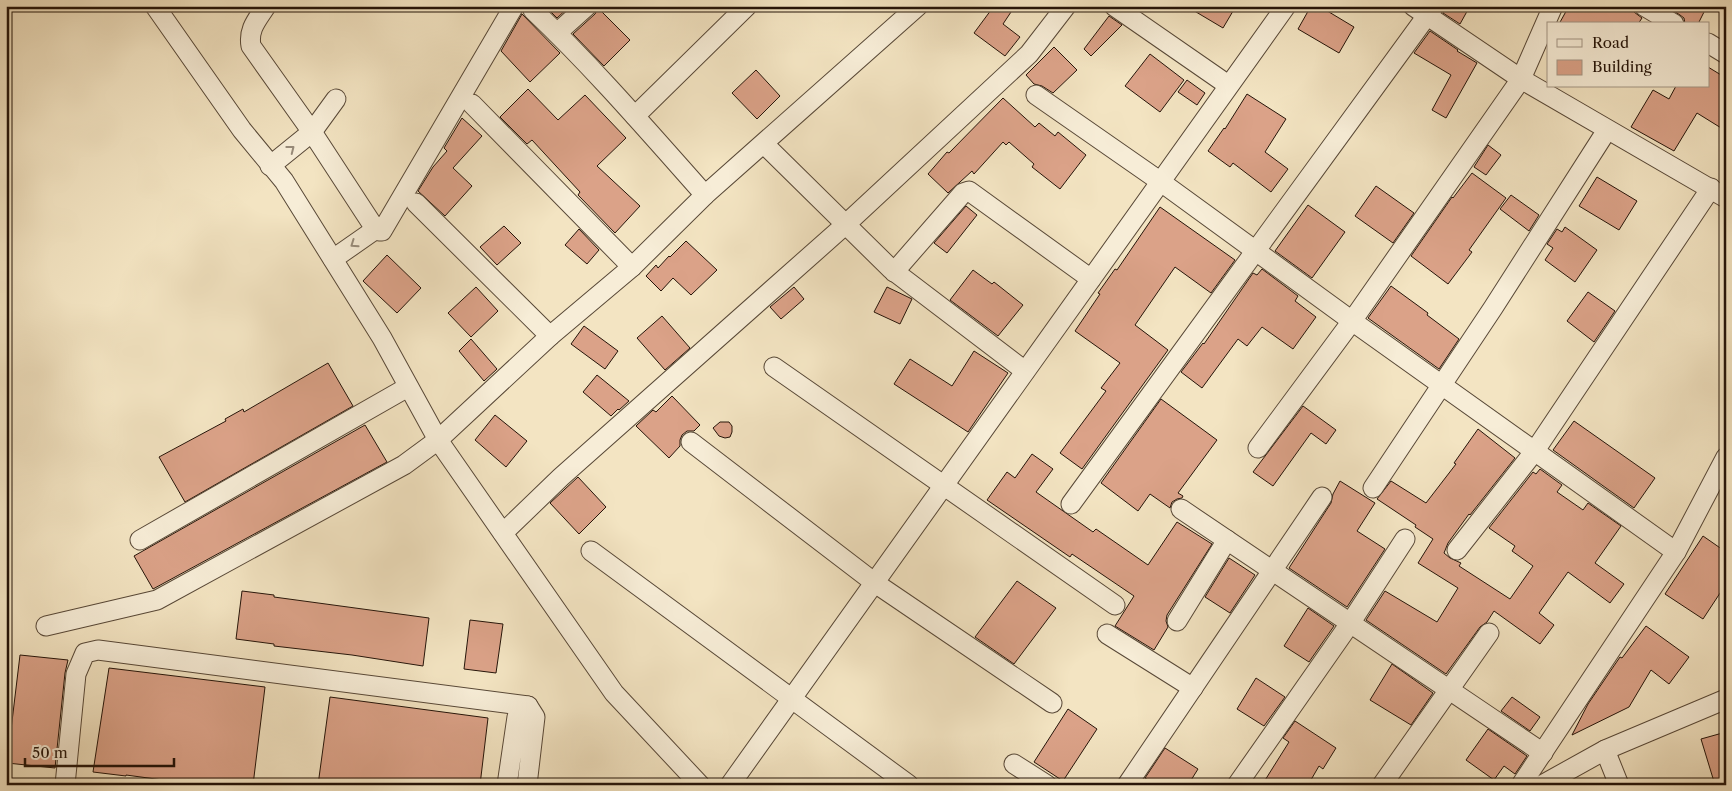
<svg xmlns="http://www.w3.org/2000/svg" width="1732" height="791" font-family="'Libre Caslon Text',serif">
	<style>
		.building { fill: #dba288; stroke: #251409 }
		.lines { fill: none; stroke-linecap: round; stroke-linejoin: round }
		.minor-casing { stroke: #584837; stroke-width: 21 }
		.minor { stroke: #f7edd7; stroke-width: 19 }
		.oneway { stroke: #988b7a }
	</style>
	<rect width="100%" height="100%" fill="#f3e4c2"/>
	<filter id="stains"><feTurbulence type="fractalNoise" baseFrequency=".004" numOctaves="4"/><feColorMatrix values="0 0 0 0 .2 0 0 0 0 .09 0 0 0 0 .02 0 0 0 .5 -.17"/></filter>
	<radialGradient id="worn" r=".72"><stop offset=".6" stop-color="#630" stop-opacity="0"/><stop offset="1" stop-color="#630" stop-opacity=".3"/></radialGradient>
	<g class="building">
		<path d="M545,6H570L557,18Z"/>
		<path d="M994,6H1015L1003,24L1020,37L1005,56L974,33Z"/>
		<path d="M1186,6H1236L1223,28Z"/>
		<path d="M1311,6H1319L1354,27L1339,53L1298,29Z"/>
		<path d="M1445,6H1470L1460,24L1443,13Z"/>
		<path d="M1569,6H1633L1634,12L1642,18L1638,24H1559Z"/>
		<path d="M1666,6H1707L1698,24H1685L1684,18L1680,15Z"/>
		<path d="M598,8L630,40L604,66L573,34L595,14Z"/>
		<path d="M522,14L560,53L530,82L501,51Z"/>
		<path d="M1109,16L1122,25L1091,56L1084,49Z"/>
		<path d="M1430,31L1458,50L1457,51L1477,63L1446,118L1432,110L1451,75L1414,53Z"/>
		<path d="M1054,47L1077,70L1053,93L1042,86L1034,84L1026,75Z"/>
		<path d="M1150,54L1184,80L1160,112L1125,86Z"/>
		<path d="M1708,67L1726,78V131L1697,113L1674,151L1631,127L1653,90L1669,99L1676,86H1708Z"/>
		<path d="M756,70L780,96L757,119L732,93Z"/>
		<path d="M1187,80L1205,93L1197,105L1178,92Z"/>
		<path d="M528,89L558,120L585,95L626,138L597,166L640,206L615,233L578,195L580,192L532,140L527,144L500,117Z"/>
		<path d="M1247,94L1286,119L1265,152L1288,169L1271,192L1233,163L1230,167L1208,151L1224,128L1225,129Z"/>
		<path d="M1003,98L1035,127L1039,123L1055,136L1058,132L1086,155L1060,189L1032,167L1034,164L1009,142L1006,145L1003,142L974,174L972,171L948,193L928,174L947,152L949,153Z"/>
		<path d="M462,118L482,136L453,168L472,186L445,216L418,191L433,167L447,151L444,148Z"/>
		<path d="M1488,145L1501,155L1486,175L1474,167Z"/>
		<path d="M1472,173L1506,198L1469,250L1472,252L1448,284L1411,256L1452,197L1453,198Z"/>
		<path d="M1597,177L1637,201L1619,230L1579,206Z"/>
		<path d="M1376,186L1414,213L1393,243L1355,216Z"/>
		<path d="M1511,195L1539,215L1529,231L1500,209Z"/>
		<path d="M1308,205L1345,232L1312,278L1275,251Z"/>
		<path d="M966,206L977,215L947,253L934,243Z"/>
		<path d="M1160,207L1235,260L1211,293L1175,267L1135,325L1168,350L1082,469L1060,453L1106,391L1101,388L1120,363L1075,331L1100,294L1098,293L1115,269L1117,270Z"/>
		<path d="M504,226L521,243L497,265L480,247Z"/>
		<path d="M1565,227L1597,250L1575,282L1545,260L1553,248L1547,244L1557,229L1562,232Z"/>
		<path d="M579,229L599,250L587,264L565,245Z"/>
		<path d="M686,241L717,270L691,295L673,278L661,291L646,276L656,265L658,268L669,256L670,257Z"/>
		<path d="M387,255L421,288L397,313L363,281Z"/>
		<path d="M1262,269L1298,296L1295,301L1316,317L1293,349L1262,327L1247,346L1238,339L1202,388L1181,372L1203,343L1204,344L1253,273L1257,275Z"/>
		<path d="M973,270L992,284L994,282L1023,305L998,336L950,300Z"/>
		<path d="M1391,286L1428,313L1427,315L1459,339L1439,369L1368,318Z"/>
		<path d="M476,287L498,311L471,337L448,313Z"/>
		<path d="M794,287L804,299L781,319L770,307Z"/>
		<path d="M887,287L912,299L900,324L874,312Z"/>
		<path d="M1588,292L1615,311L1594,342L1567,321Z"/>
		<path d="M662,316L690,348L665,370L637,338Z"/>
		<path d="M584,326L618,351L605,369L571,344Z"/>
		<path d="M471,339L497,369L484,381L459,351Z"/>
		<path d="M974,351L1008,373L968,432L894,384L910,359L952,386Z"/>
		<path d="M328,363L353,406L185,502L159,457L226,421L225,419L243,409L244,412Z"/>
		<path d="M597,375L629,401L619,410L618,409L611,416L583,392Z"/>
		<path d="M672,396L700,425L694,431H687L682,435L680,440V446L669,458L636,426L653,410L656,412Z"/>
		<path d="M1161,399L1217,440L1178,493L1183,496L1182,498L1177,499L1172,502L1170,508L1150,494L1138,511L1101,483Z"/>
		<path d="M1303,406L1336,430L1326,444L1311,433L1273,486L1253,472Z"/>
		<path d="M495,415L527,441L506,467L475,440Z"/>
		<path d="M1574,421L1655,478L1634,508L1553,450Z"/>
		<path d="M720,422H729L732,426V432L730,437L725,438L719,436L713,428Z"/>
		<path d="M365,425L387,462L153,589L134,556Z"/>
		<path d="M1478,429L1515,458L1470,515L1469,514L1448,543L1444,553L1450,558L1461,563L1459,566L1510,599L1533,566L1512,551L1515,546L1489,528L1533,472L1536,474L1540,469L1562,485L1557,492L1583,510L1588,503L1621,526L1595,563L1624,584L1610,603L1568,572L1539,613L1554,625L1540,644L1494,611L1487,622L1480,627L1446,674L1366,620L1385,591L1437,622L1458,588L1418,563L1433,539L1415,527L1416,525L1377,499L1391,481L1426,503L1456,464L1454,463Z"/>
		<path d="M1032,454L1053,469L1036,492L1093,532L1096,529L1148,565L1177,522L1212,544L1167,615L1166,621L1168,627L1154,650L1115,626L1134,596L1072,554L1070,557L987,500L1007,472L1015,478Z"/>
		<path d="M578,477L606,507L579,534L550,503Z"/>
		<path d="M1340,481L1375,503L1357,531L1385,549L1347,607L1289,568L1331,503L1333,494Z"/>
		<path d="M1703,536L1726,552V584L1703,619L1665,594Z"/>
		<path d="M1229,558L1255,575L1230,613L1205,597Z"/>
		<path d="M1017,581L1056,608L1014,664L975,637Z"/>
		<path d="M242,591L274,595V597L429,618L423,666L352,655L274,646V644L236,639Z"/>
		<path d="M1308,608L1334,626L1309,662L1284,646Z"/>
		<path d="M470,620L503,624L496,673L464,669Z"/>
		<path d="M1646,626L1689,657L1669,684L1651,670L1629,707L1572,735L1588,704L1620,657L1622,658Z"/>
		<path d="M20,655L68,660L65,673L55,768L7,763Z"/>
		<path d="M1392,664L1433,693L1411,725L1370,700Z"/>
		<path d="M109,668L265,687L253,785H200L126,775V776L93,772Z"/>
		<path d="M1256,678L1285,697L1264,726L1237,709Z"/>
		<path d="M330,697L488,718L480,785H318Z"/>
		<path d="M1512,697L1540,717L1530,731L1501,711Z"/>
		<path d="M1068,709L1097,729L1063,781L1034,762Z"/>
		<path d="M1295,721L1336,748L1323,769L1319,766L1308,785H1262L1289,742L1283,738Z"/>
		<path d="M1488,729L1527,756L1515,774L1504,766L1494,780L1466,760Z"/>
		<path d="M1726,732V785H1715L1701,739Z"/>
		<path d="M1165,748L1198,769L1188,785H1156L1145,778Z"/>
	</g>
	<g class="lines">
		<defs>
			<g id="minor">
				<path d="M155,6L242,130L284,181L382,338L438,440L614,693L700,785"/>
				<path d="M266,6C257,20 248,29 251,46L312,132L374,227L379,231H382L514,6"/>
				<path d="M1114,6L1228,85"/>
				<path d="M1413,6L1521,79L1726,198"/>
				<path d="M1644,6L1674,24"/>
				<path d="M533,10C594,68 649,132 705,195"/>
				<path d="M557,33L587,6"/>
				<path d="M1708,43L1726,54"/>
				<path d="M1036,95L1161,182L1352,321L1676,552"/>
				<path d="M472,104L632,267"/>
				<path d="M635,116L747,6"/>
				<path d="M764,144L891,269L1025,371"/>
				<path d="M270,166L312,132L336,99"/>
				<path d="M416,203L550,336"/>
				<path d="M333,259L376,229"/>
				<path d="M894,272L963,193L969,191L1091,279"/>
				<path d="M774,367L1115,605"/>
				<path d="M691,442L875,583L1052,703"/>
				<path d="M1258,448L1352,321L1521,79L1553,6"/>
				<path d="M1373,488L1493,308L1607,130"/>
				<path d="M1071,504L1434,6"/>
				<path d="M1181,509L1543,753"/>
				<path d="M503,533L561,477L845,225L1029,54L1066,6"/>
				<path d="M140,540L408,387"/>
				<path d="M1457,550L1534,452L1711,188"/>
				<path d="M591,551L909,785"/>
				<path d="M1177,621L1227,540"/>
				<path d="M46,626L157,600L404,465L438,440L550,336L632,267L705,195L918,6"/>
				<path d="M1107,634L1193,688"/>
				<path d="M1605,750L1619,785"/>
				<path d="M1014,764L1047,785"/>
				<path d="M65,785L76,674L85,653L98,650L528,706"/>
				<path d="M507,785L517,717L528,706L535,717L527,785"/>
				<path d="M730,785L1286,6"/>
				<path d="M1127,785L1322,497"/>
				<path d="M1237,785L1351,622L1405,539"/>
				<path d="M1382,785L1489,633"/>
				<path d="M1521,785L1676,552L1726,457"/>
				<path d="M1542,785L1605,750L1726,699"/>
			</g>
		</defs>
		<use href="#minor" class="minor-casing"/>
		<use href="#minor" class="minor"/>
	</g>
	<defs><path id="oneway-chevron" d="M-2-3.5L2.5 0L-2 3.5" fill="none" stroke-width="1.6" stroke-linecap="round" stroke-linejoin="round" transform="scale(1.25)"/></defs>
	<g class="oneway">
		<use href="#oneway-chevron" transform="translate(291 149) rotate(-38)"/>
		<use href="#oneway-chevron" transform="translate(354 244) rotate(145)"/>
	</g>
	<rect width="1732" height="791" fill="none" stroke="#f3e4c2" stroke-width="25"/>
	<rect x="8" y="8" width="1717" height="776" fill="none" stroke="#251409" stroke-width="2.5"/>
	<rect x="12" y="12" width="1707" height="766" fill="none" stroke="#251409"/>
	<rect x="1547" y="22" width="162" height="65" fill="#f7edd7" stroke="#a39685"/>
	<rect x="1557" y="39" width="25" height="8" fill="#f7edd7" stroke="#a39685"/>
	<text x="1592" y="48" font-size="15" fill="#251409">Road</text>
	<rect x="1557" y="60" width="25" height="15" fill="#dba288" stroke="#a39685"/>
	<text x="1592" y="72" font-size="15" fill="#251409">Building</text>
	<path d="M25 758v8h149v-8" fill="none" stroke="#251409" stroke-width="2.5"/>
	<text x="32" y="758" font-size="15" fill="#251409" stroke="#f7edd7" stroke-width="4" paint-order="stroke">50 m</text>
	<rect width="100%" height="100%" filter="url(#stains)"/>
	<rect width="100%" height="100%" fill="url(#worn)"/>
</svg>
